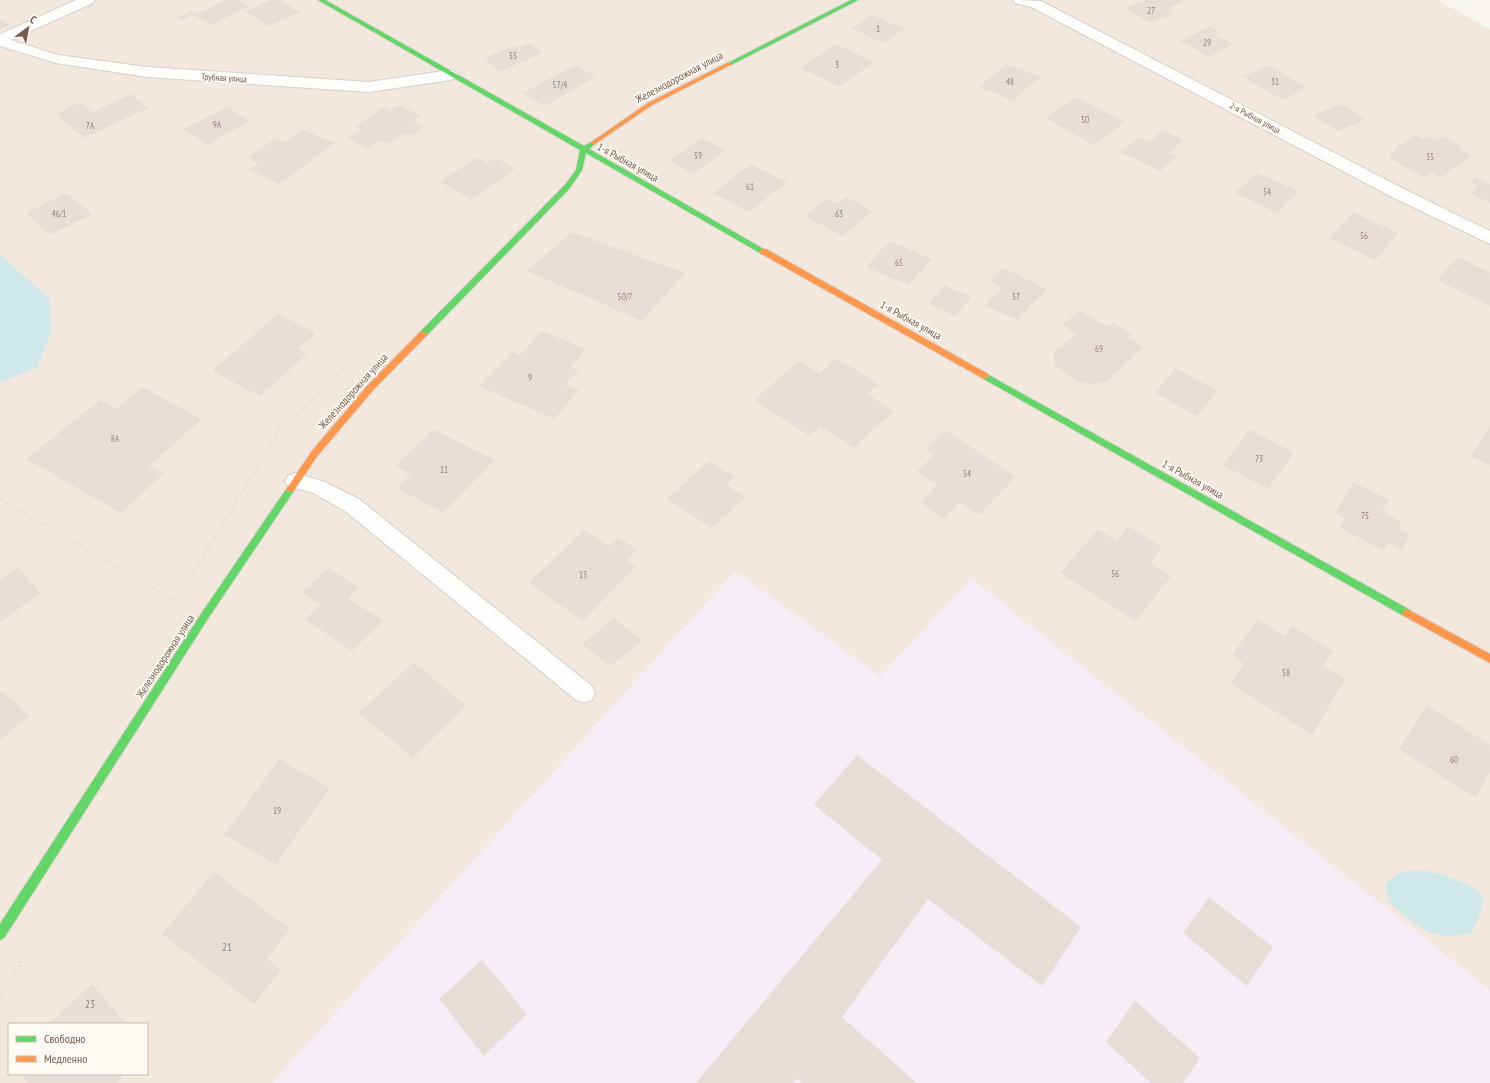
<svg xmlns="http://www.w3.org/2000/svg" width="1490" height="1083" font-family="'PT Sans Narrow',sans-serif">
	<style>
		.residential { fill: #f2e8de; fill-rule: evenodd }
		.education { fill: #f6eef6 }
		.water { fill: #d0e8ea }
		.building { fill: #e6ded7 }
		.lines { fill: none; stroke-linecap: round; stroke-linejoin: round }
		.lane-casing { stroke: #d7d1cb; stroke-width: 2 }
		.street-casing { stroke: #d7d1cb; stroke-width: 2 }
		.fast-casing { stroke: #d9d2cb; stroke-width: 2 }
		.slow-casing { stroke: #d9d2cb; stroke-width: 2 }
		.path-far1 { stroke: #dcd5d0; stroke-width: 2.5; stroke-dasharray: 1 3; stroke-linecap: butt }
		.path { stroke: #dcd5d0; stroke-width: 3; stroke-dasharray: 1 3.5; stroke-linecap: butt }
		.lane { fill: #fefefd; fill-rule: evenodd }
		.street { fill: #fefefd; fill-rule: evenodd }
		.fast { fill: #63d668; fill-rule: evenodd }
		.slow { fill: #ff974d; fill-rule: evenodd }
		.labels { text-anchor: middle; stroke-width: 3.5; stroke-linejoin: round; paint-order: stroke }
		.number-label { font-size: 9px; fill: #977e72 }
		.far-street-label { font-size: 9px; fill: #7a5c4d; stroke: #fffaf3 }
		.street-label { font-size: 11px; fill: #7a5c4d; stroke: #fffaf3 }
		.near-number-label { font-size: 11px; fill: #977e72 }
	</style>
	<rect width="100%" height="100%" fill="#f9f5f0"/>
	<path class="residential" d="M0,0H1437L1490,29V1083H0ZM9,1024H147V1074H9Z"/>
	<path class="education" d="M735,571L880,676L972,579L1490,990V1083H272Z"/>
	<g class="water">
		<path d="M0,255L50,299L51,332L37,368L0,382Z"/>
		<path d="M1423,870C1448,876 1463,880 1484,896L1478,920L1470,934L1449,936L1430,933L1412,922L1389,902L1385,884L1401,872Z"/>
	</g>
	<g class="building">
		<path d="M224,0H238L249,7L210,25L193,15L182,21L177,18L191,11L197,14Z"/>
		<path d="M271,0H280L300,12L268,26L245,11Z"/>
		<path d="M1146,0H1179L1183,2L1170,7L1174,10L1168,12L1172,15L1150,23L1125,8Z"/>
		<path d="M872,15L904,29L884,43L852,29Z"/>
		<path d="M0,19L9,25L0,29Z"/>
		<path d="M1210,27L1219,32L1216,35L1233,44L1209,57L1180,41Z"/>
		<path d="M529,43L542,53L500,72L484,58L516,45L519,48Z"/>
		<path d="M836,44L874,62L839,87L800,68Z"/>
		<path d="M1007,64L1040,77L1012,101L979,86Z"/>
		<path d="M575,65L596,77L544,106L523,93Z"/>
		<path d="M1268,65L1307,87L1283,100L1243,77Z"/>
		<path d="M131,94L148,108L84,138L56,114L81,102L93,112Z"/>
		<path d="M1076,97L1125,122L1094,145L1045,118Z"/>
		<path d="M1342,104L1365,120L1338,131L1313,115Z"/>
		<path d="M397,105L421,115L413,121L424,127L412,136L405,133L388,144L380,140L368,149L347,139L362,130L356,126L384,107L390,110Z"/>
		<path d="M227,107L249,121L207,145L183,129Z"/>
		<path d="M303,130L335,143L280,184L248,170L259,163L247,158L275,139L284,143Z"/>
		<path d="M1163,130L1184,140L1169,153L1177,156L1160,171L1120,152L1139,138L1149,142Z"/>
		<path d="M1416,135L1423,139L1426,136L1436,141L1443,136L1461,146L1458,148L1472,155L1441,178L1432,172L1424,177L1389,158L1398,146Z"/>
		<path d="M701,138L726,150L693,174L669,161Z"/>
		<path d="M477,157L487,163L496,158L515,169L472,200L440,182Z"/>
		<path d="M751,164L787,182L749,212L713,193Z"/>
		<path d="M1257,173L1298,191L1277,213L1235,193Z"/>
		<path d="M1476,177L1490,184V203L1470,193L1478,186L1469,182Z"/>
		<path d="M67,193L92,214L50,235L26,213Z"/>
		<path d="M846,197L873,211L842,236L805,216L827,199L837,204Z"/>
		<path d="M1353,212L1398,233L1376,260L1330,238Z"/>
		<path d="M572,232L685,273L642,321L527,271Z"/>
		<path d="M889,241L932,259L908,285L866,267Z"/>
		<path d="M1458,257L1490,273V306L1437,280Z"/>
		<path d="M1003,268L1047,289L1017,320L985,305L1002,287L990,281Z"/>
		<path d="M945,285L971,297L955,316L929,304Z"/>
		<path d="M1080,311L1109,327L1113,323L1132,333L1128,338L1143,347L1107,381L1093,385L1078,381L1055,366L1054,352L1076,334L1062,325Z"/>
		<path d="M278,314L316,333L297,349L307,354L260,396L212,371Z"/>
		<path d="M542,331L586,349L571,367L579,370L565,385L579,390L554,419L479,386L513,352L520,355Z"/>
		<path d="M836,358L879,384L867,394L893,411L854,448L820,426L810,436L754,400L799,361L819,374Z"/>
		<path d="M1176,368L1218,391L1197,416L1155,393Z"/>
		<path d="M143,387L202,419L149,466L164,473L121,513L26,459L100,400L116,409Z"/>
		<path d="M1490,426V465L1471,456Z"/>
		<path d="M434,429L495,460L443,513L397,488L411,474L395,466Z"/>
		<path d="M1250,429L1294,453L1268,489L1223,465Z"/>
		<path d="M945,430L1016,477L979,515L960,502L943,519L920,503L937,485L917,471L934,455L926,449Z"/>
		<path d="M709,461L735,477L726,485L745,497L712,528L667,499Z"/>
		<path d="M1353,482L1389,500L1382,511L1401,522L1399,528L1410,534L1402,550L1389,543L1384,551L1340,528L1345,518L1335,513Z"/>
		<path d="M1128,526L1162,547L1150,563L1171,576L1136,621L1060,573L1098,529L1116,541Z"/>
		<path d="M584,530L609,546L618,537L637,550L627,560L636,566L583,621L529,583Z"/>
		<path d="M18,568L41,593L0,622V580Z"/>
		<path d="M328,568L358,587L348,598L383,621L352,651L305,619L321,605L302,593Z"/>
		<path d="M614,618L642,641L610,666L582,644Z"/>
		<path d="M1258,619L1285,636L1292,626L1333,651L1323,666L1345,679L1312,735L1230,683L1244,664L1232,655Z"/>
		<path d="M414,662L466,706L413,758L359,713Z"/>
		<path d="M0,690L29,715L0,741Z"/>
		<path d="M1427,705L1490,745V772L1475,798L1399,749Z"/>
		<path d="M857,755L1081,927L1042,986L928,899L842,1017L917,1083H802L797,1078L793,1083H696L882,860L814,805Z"/>
		<path d="M279,759L330,788L276,864L224,835Z"/>
		<path d="M214,872L290,929L267,959L281,970L254,1004L162,934Z"/>
		<path d="M1209,897L1273,947L1247,986L1183,933Z"/>
		<path d="M482,960L527,1014L484,1056L439,999Z"/>
		<path d="M92,984L126,1024H49Z"/>
		<path d="M1135,1001L1200,1058L1183,1083H1151L1106,1042Z"/>
		<path d="M21,1074H121L123,1077L117,1083H28Z"/>
	</g>
	<g class="lines">
		<defs>
			<path id="lane" d="M295,473L325,482L359,499L592,686L595,693L592,700L584,703L576,700L345,511L313,493L288,486L285,481L288,476Z"/>
			<g id="street">
				<path d="M76,0H95L93,3L11,40L58,55L147,67L369,82L451,70L456,72L459,75L456,78L451,80L369,92L147,77L56,63L0,46V34Z"/>
				<path d="M1013,0L1041,1L1406,190L1490,231V244L1394,198L1031,7L1015,3Z"/>
			</g>
			<g id="fast">
				<path d="M318,0H325L584,146L591,142H595V144L589,149L767,251L763,253H760L586,153L582,170L569,189L426,336H420L419,334L420,332L565,185L576,170L580,150Z"/>
				<path d="M851,0H858L731,65L726,64Z"/>
				<path d="M985,373L1410,610L1412,613L1410,616L1407,617L1404,616L982,378L981,376Z"/>
				<path d="M290,487L294,490L293,492L207,620L4,938L0,940V924L201,614L287,488Z"/>
			</g>
			<g id="slow">
				<path d="M727,63L732,64L652,105L595,144L593,145L590,143L648,103Z"/>
				<path d="M760,249H766L988,374L989,376L985,379L982,378L760,253Z"/>
				<path d="M423,331L427,334L426,336L374,389L318,455L293,492H287L286,490L287,488L312,451L368,385L420,332Z"/>
				<path d="M1407,609L1490,654V663L1404,616L1402,613L1404,610Z"/>
			</g>
		</defs>
		<use href="#lane" class="lane-casing"/>
		<use href="#street" class="street-casing"/>
		<use href="#fast" class="fast-casing"/>
		<use href="#slow" class="slow-casing"/>
		<g class="path-far1">
			<path d="M0,499L176,601"/>
			<path d="M192,575L278,432L346,367"/>
		</g>
		<path class="path" d="M0,997L22,961"/>
		<use href="#lane" class="lane"/>
		<use href="#street" class="street"/>
		<use href="#fast" class="fast"/>
		<use href="#slow" class="slow"/>
	</g>
	<g class="labels">
		<g class="number-label">
			<text x="1151" y="14">27</text>
			<text x="878" y="32">1</text>
			<text x="1207" y="46">29</text>
			<text x="513" y="59">55</text>
			<text x="837" y="68">3</text>
			<text x="1010" y="85">48</text>
			<text x="1275" y="85">31</text>
			<text x="560" y="88">57/4</text>
			<text x="1085" y="123">50</text>
			<text x="217" y="128">9А</text>
			<text x="90" y="129">7А</text>
			<text x="698" y="159">59</text>
			<text x="1430" y="160">35</text>
			<text x="750" y="190">61</text>
			<text x="1267" y="195">54</text>
			<text x="59" y="217">46/1</text>
			<text x="839" y="217">63</text>
			<text x="1364" y="239">56</text>
			<text x="899" y="266">65</text>
			<text x="625" y="300">50/7</text>
			<text x="1016" y="300">57</text>
			<text x="1099" y="352">69</text>
			<text x="530" y="381">9</text>
			<text x="115" y="442">8А</text>
			<text x="1259" y="462">73</text>
			<text x="444" y="473">11</text>
			<text x="967" y="477">54</text>
			<text x="1365" y="519">75</text>
			<text x="1115" y="577">56</text>
			<text x="583" y="578">13</text>
			<text x="1286" y="676">58</text>
			<text x="1454" y="763">60</text>
			<text x="277" y="814">19</text>
		</g>
		<g class="far-street-label">
			<text transform="translate(224 78) rotate(4)" y="3">Трубная улица</text>
			<text transform="translate(1255 118) rotate(28)" y="3">2-я Рыбная улица</text>
		</g>
		<g class="street-label">
			<text transform="translate(679 77) rotate(-28)" y="4">Железнодорожная улица</text>
			<text transform="translate(628 162) rotate(29)" y="4">1-я Рыбная улица</text>
			<text transform="translate(911 320) rotate(29)" y="4">1-я Рыбная улица</text>
			<text transform="translate(353 391) rotate(-48)" y="4">Железнодорожная улица</text>
			<text transform="translate(1193 479) rotate(29)" y="4">1-я Рыбная улица</text>
			<text transform="translate(165 656) rotate(-57)" y="4">Железнодорожная улица</text>
		</g>
		<g class="near-number-label">
			<text x="227" y="951">21</text>
			<text x="90" y="1008">23</text>
		</g>
	</g>
	<rect x="8" y="1023" width="140" height="52" fill="#fffaf3" stroke="#cabbb1"/>
	<rect x="16" y="1036" width="20" height="6" fill="#63d668" stroke="#cabbb1"/>
	<text x="44" y="1043" font-size="12" fill="#7a5c4d">Свободно</text>
	<rect x="16" y="1056" width="20" height="6" fill="#ff974d" stroke="#cabbb1"/>
	<text x="44" y="1063" font-size="12" fill="#7a5c4d">Медленно</text>
	<g transform="translate(28 28) rotate(32)" stroke="#fffaf3" stroke-width="3" paint-order="stroke">
	<path d="M0-3L7 15L0 10L-7 15Z" fill="#7a5c4d"/>
	<text y="-6" font-size="11" font-weight="bold" text-anchor="middle" fill="#7a5c4d">С</text>
	</g>
</svg>
